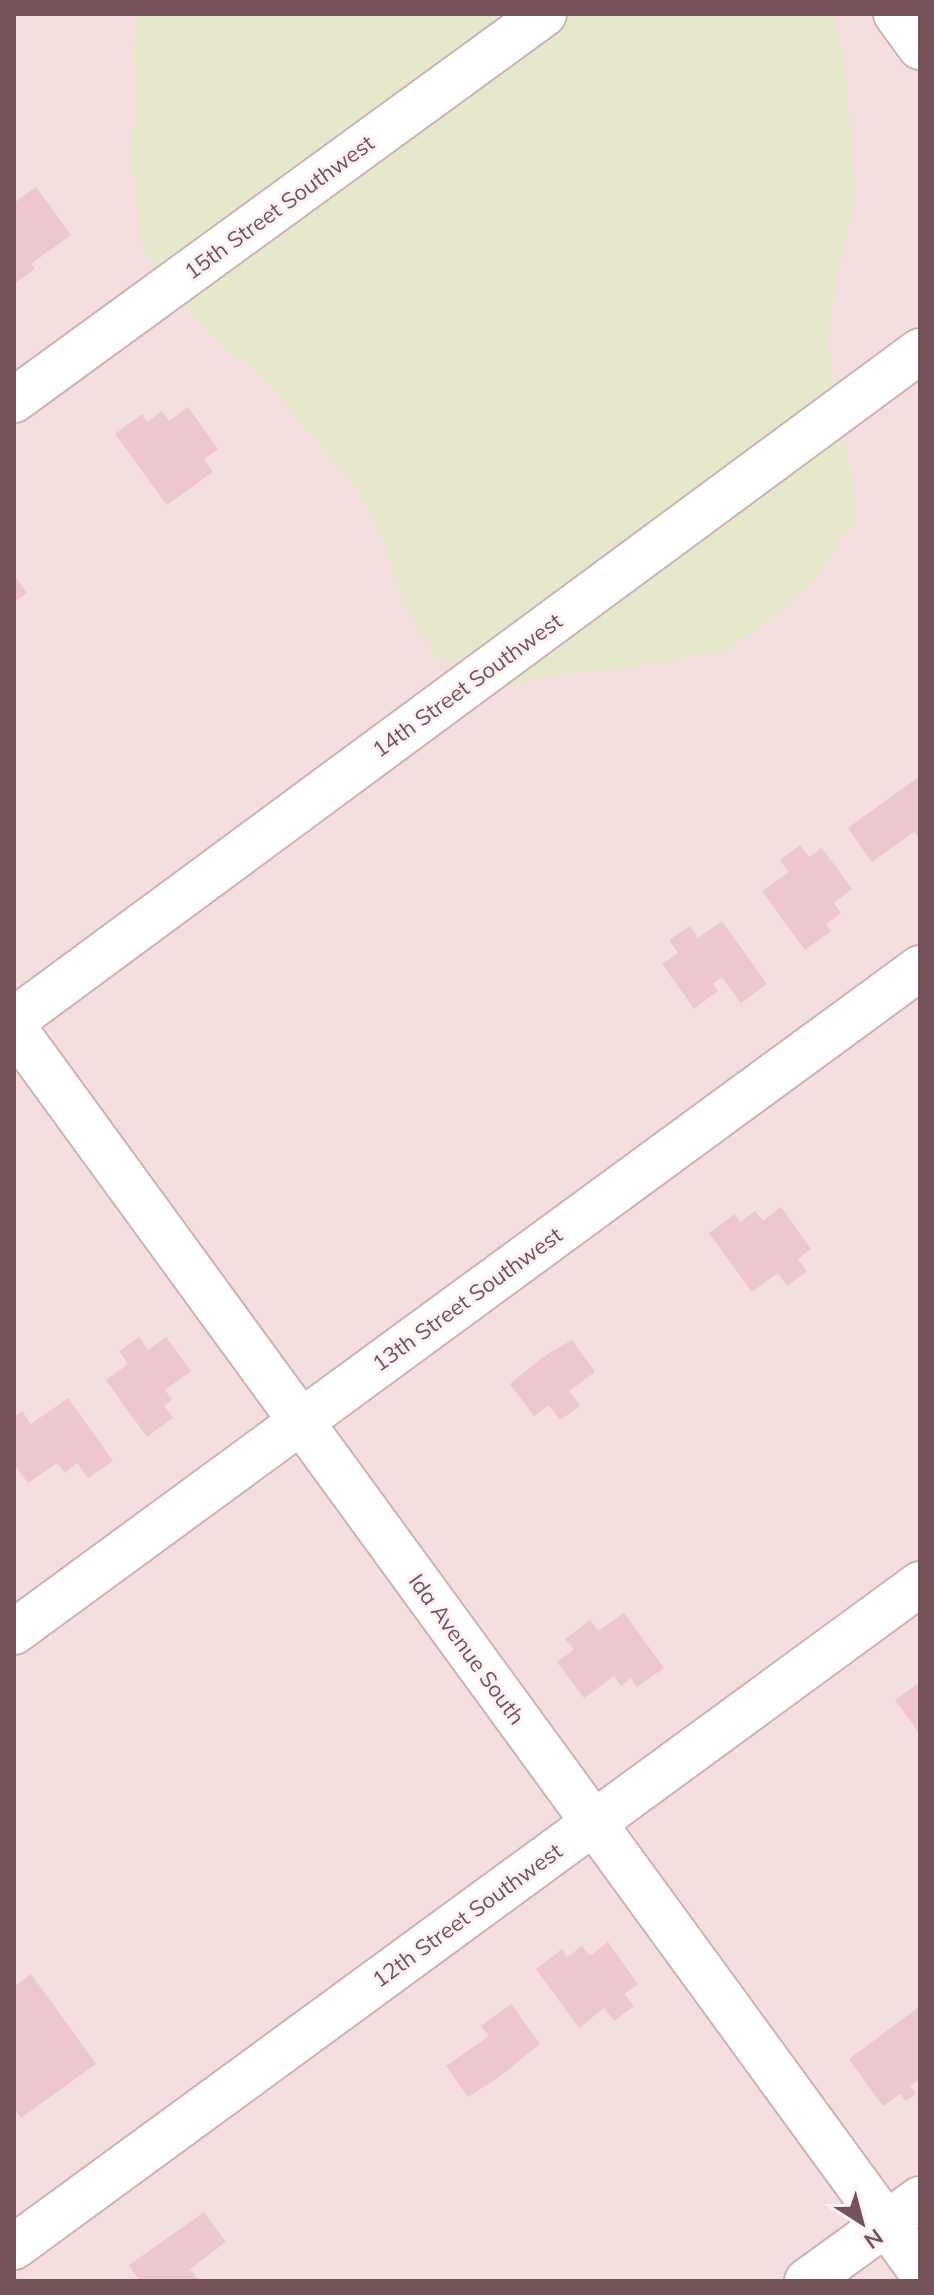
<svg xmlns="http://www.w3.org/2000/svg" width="934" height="2295" font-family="Mulish,sans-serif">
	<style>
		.residential { fill: #f4dede }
		.green { fill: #e7e8cb }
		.building { fill: #eec6cd }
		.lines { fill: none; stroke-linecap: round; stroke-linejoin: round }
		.minor-casing { stroke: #cdb2b5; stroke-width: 48 }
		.minor { stroke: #fff; stroke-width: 44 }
		.labels { text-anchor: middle; stroke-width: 6; stroke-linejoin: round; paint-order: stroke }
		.street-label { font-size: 22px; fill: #755158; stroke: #fef3f2 }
	</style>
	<rect width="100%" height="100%" fill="#fbedec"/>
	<path class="residential" d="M14,14H136L133,56L137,107L129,160L136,188L141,245L174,294L219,342L262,377L358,490L382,536L403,602L498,689L563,674L614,670L727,651L775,616L815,580L855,520L854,487L836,403L828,342L843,47L833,14H920V2281H14Z"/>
	<path class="green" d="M136,14H833L843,47L855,192L833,299L828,342L836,403L854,487L855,520L815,580L775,616L727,651L614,670L563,674L498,689L435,654L403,602L382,536L358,490L262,377L219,342L174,294L141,245L136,188L129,160L137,107L133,56Z"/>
	<g class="building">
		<path d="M36,187L71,235L31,264L35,269L14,284V203Z"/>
		<path d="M188,407L218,449L204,459L213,472L167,505L115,434L142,414L147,422L162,411L169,421Z"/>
		<path d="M14,575L27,593L14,602Z"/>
		<path d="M920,776V839L914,832L872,862L848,828Z"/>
		<path d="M800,845L809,857L822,848L852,889L834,903L841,913L826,924L831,931L805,950L762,891L789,872L780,860Z"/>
		<path d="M722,921L767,984L741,1003L722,977L713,984L718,991L694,1009L662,964L678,953L669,940L690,926L698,938Z"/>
		<path d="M781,1207L811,1249L798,1259L807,1271L787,1286L778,1273L752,1292L709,1233L735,1214L740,1222L755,1211L763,1221Z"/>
		<path d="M139,1337L148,1350L166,1337L191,1371L165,1390L172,1400L164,1406L173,1418L147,1437L106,1380L128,1364L119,1351Z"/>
		<path d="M572,1340L595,1372L569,1391L580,1406L560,1420L549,1405L534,1416L510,1384L544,1356Z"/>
		<path d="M68,1398L113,1461L88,1478L77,1463L65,1473L57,1463L28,1483L14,1464V1417L22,1411L31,1424Z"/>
		<path d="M624,1613L664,1668L637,1687L631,1678L621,1686L614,1676L584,1698L557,1662L574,1650L565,1639L590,1620L598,1631Z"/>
		<path d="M920,1682V1734L895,1700Z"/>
		<path d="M608,1942L638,1984L624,1994L634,2006L614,2021L604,2008L579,2028L536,1969L562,1949L567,1957L582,1946L590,1956Z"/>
		<path d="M31,1974L96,2064L21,2118L14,2108V1987Z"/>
		<path d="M511,2004L540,2044L499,2077L468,2097L446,2066L489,2036L481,2026Z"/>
		<path d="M919,2007L920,2079L910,2086L916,2094L906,2101L900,2094L883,2106L849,2059Z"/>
		<path d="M204,2212L226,2242L190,2269L199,2281H140L129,2265Z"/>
	</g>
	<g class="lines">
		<defs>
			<g id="minor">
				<path d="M896,14L920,47"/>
				<path d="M14,400L544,14"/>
				<path d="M14,1020L920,351"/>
				<path d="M14,1028L920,2270"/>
				<path d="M14,1632L920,968"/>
				<path d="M14,2247L920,1584"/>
				<path d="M807,2281L920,2199"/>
			</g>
		</defs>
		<use href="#minor" class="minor-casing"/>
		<use href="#minor" class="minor"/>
	</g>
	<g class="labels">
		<g class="street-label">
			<text transform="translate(279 207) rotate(-36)" y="8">15th Street Southwest</text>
			<text transform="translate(467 685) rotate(-36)" y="8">14th Street Southwest</text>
			<text transform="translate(467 1299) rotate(-36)" y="8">13th Street Southwest</text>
			<text transform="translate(467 1649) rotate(54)" y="8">Ida Avenue South</text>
			<text transform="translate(467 1915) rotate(-36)" y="8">12th Street Southwest</text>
		</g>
	</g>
	<rect width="934" height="2295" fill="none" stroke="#755158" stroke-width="32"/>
	<g transform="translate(862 2223) rotate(144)" stroke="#fef3f2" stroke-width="6" paint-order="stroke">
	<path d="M0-6L14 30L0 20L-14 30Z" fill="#755158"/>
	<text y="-12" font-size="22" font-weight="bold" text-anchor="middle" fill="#755158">N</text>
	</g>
</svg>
